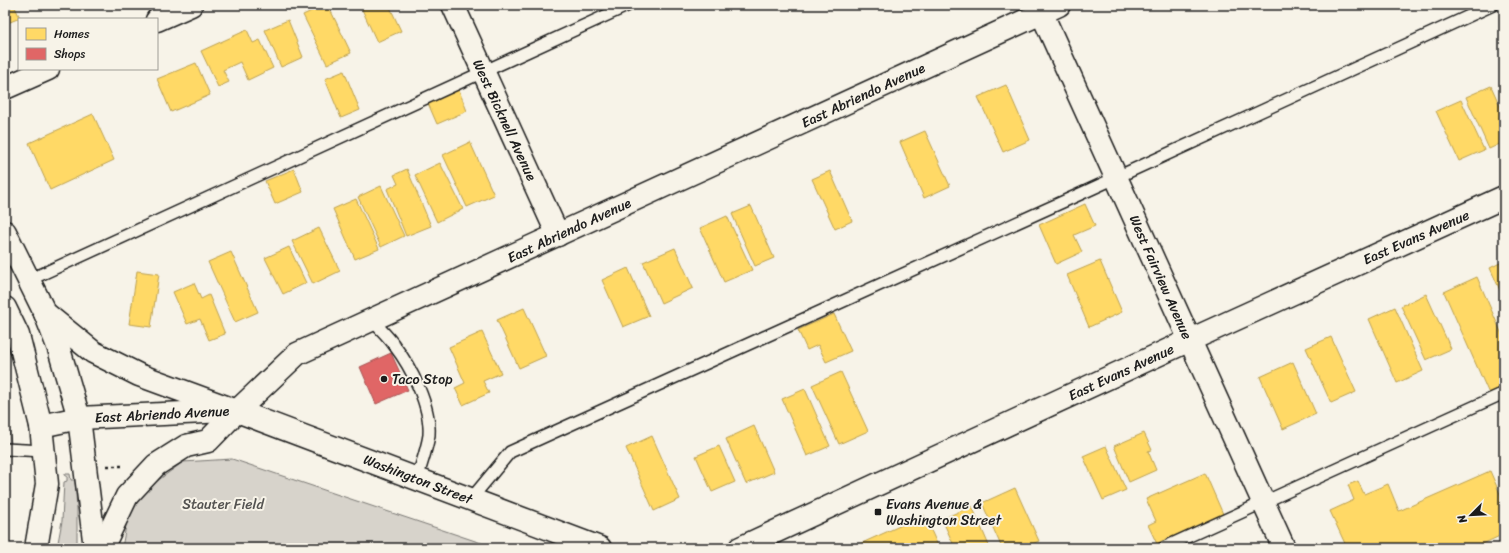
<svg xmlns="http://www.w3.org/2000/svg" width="1509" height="553" font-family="Sriracha,sans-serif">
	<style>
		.green { fill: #d7d3cb; stroke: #7a7874 }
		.homes { fill: #ffd966; stroke: #bba050 }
		.shops { fill: #e06666; stroke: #a55050 }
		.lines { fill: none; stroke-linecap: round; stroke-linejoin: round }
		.service-casing { stroke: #1c1c1c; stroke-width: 14 }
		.minor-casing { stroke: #1c1c1c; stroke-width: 25 }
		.tertiary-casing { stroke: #1c1c1c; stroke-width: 25 }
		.secondary-casing { stroke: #1c1c1c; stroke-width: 25 }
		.path { stroke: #1c1c1c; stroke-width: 2.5; stroke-dasharray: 3 3; stroke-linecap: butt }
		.service { stroke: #f7f3e8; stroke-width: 11 }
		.minor { stroke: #f7f3e8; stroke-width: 22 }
		.tertiary { stroke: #f7f3e8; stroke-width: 22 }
		.secondary { stroke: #f7f3e8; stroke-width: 22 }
		.poi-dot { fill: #1c1c1c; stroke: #f7f3e8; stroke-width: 1.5 }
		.labels { text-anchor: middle; stroke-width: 4; stroke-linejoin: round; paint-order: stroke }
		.street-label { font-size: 14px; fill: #1c1c1c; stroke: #f7f3e8 }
		.poi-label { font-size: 14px; fill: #1c1c1c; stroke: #f7f3e8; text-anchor: start }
		.park-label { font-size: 14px; fill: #545351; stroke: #f7f3e8 }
	</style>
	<rect width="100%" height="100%" fill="#f7f3e8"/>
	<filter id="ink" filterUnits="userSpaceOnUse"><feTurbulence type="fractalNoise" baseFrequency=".025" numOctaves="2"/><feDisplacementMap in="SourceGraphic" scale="8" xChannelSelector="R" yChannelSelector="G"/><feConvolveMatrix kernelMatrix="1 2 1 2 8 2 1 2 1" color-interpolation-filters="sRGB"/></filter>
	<g filter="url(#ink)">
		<g class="green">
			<path d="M5,407L12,449H5Z"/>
			<path d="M232,459L496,548H122L128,514L149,487L183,462Z"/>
			<path d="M65,474H70L71,480H75L77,509V548H57L62,521L64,482L67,481V476H65Z"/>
		</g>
		<g class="homes">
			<path d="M5,5H14L20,18L5,24Z"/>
			<path d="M324,5H328L351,53L327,64L303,15Z"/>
			<path d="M360,5H389L401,31L377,42Z"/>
			<path d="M288,20L303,57L281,67L265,30Z"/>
			<path d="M247,30L253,43L260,40L273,68L248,80L240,62L223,70L229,82L218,87L201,51Z"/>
			<path d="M196,63L210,95L171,112L157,79Z"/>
			<path d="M344,71L360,110L341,118L325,79Z"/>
			<path d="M1006,85L1030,140L1003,152L978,97Z"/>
			<path d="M1491,86L1504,115V142L1489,149L1466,97Z"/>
			<path d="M458,88L467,111L437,124L427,101Z"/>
			<path d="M1461,100L1484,150L1459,161L1436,111Z"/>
			<path d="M93,114L114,160L50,190L29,143Z"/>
			<path d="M925,131L950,186L924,198L900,142Z"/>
			<path d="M470,142L494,195L467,207L443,155Z"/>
			<path d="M440,163L463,209L437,222L415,175Z"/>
			<path d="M294,169L303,192L275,204L265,181Z"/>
			<path d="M407,169L431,226L406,236L387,189L398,184L394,175Z"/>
			<path d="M830,171L852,221L835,229L812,179Z"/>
			<path d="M381,186L404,236L381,247L358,197Z"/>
			<path d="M356,199L379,249L355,259L333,209Z"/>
			<path d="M1085,204L1095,226L1074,235L1082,252L1056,264L1039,225Z"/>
			<path d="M751,206L774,258L755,266L732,214Z"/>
			<path d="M727,216L752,270L724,282L700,228Z"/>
			<path d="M319,228L340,271L313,284L292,241Z"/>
			<path d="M289,247L306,283L283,294L265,258Z"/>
			<path d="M675,248L693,288L661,303L643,262Z"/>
			<path d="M231,252L258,312L235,322L208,262Z"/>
			<path d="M1100,261L1122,312L1089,327L1067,275Z"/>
			<path d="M1504,261V299L1490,268Z"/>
			<path d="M628,268L649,316L623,327L602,280Z"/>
			<path d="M137,271L159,274L151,327L129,324Z"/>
			<path d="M1477,277L1504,339V390L1490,396L1444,292Z"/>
			<path d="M194,283L201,299L209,295L225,334L209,340L200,319L187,324L173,292Z"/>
			<path d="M1426,294L1451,349L1426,360L1401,306Z"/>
			<path d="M1395,307L1423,371L1397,383L1369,319Z"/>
			<path d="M524,308L546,356L519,368L497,320Z"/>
			<path d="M834,314L851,351L826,362L818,345L807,350L798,330Z"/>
			<path d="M482,332L501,373L483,381L489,393L463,405L455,388L465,383L449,347Z"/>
			<path d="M1331,337L1356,392L1331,403L1306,348Z"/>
			<path d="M1293,362L1316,414L1283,429L1260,377Z"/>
			<path d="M841,372L868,431L839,444L812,385Z"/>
			<path d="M805,389L830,446L807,456L782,399Z"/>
			<path d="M754,426L774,472L746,484L726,439Z"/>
			<path d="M1144,433L1152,450L1148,451L1156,470L1129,482L1114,446Z"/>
			<path d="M652,436L680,499L654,511L626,448Z"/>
			<path d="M719,446L735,482L712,492L696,456Z"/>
			<path d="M1106,446L1126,490L1103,500L1083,456Z"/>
			<path d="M1490,471L1504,503V534L1474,548H1347L1330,511L1354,500L1348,485L1358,481L1364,494L1388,484L1399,511Z"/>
			<path d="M1205,473L1223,514L1157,544L1148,525L1156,521L1146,499Z"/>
			<path d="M1015,488L1039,541L1023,548H1002L982,503Z"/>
			<path d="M972,506L990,548H955L942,519Z"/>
			<path d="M924,515L939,548H851Z"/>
		</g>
		<path class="shops" d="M391,353L408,390L376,404L360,367Z"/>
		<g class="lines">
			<defs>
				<g id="service">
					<path d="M29,280L629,5"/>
					<path d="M372,320C379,328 388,336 394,345C411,367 431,406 429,435C427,449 421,465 417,479"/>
					<path d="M5,449L44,451"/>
					<path d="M471,499L510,452L1089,190L1493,5"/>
					<path d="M1163,548L1504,393"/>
				</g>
				<g id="minor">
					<path d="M453,5L558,235"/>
					<path d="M1038,5L1284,548"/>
					<path d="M157,20L191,5"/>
					<path d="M5,88L48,69"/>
					<path d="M237,411L297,354L1059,5"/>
				</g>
				<g id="tertiary">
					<path d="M45,313L93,352L139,375L237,411L600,548"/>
					<path d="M41,426L79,418L226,411"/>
					<path d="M102,548L127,496L156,465L186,446L208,441L237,411"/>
					<path d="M740,548L1190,340L1504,197"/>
				</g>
				<g id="secondary">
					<path d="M5,232L45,313L59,349L79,418L95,548"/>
					<path d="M5,308L18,335L41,426L47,484L36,548"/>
				</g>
			</defs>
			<use href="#service" class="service-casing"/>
			<use href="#minor" class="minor-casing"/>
			<use href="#tertiary" class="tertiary-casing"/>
			<use href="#secondary" class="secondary-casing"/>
			<path class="path" d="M107,466H122"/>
			<use href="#service" class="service"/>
			<use href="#minor" class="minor"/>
			<use href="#tertiary" class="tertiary"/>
			<use href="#secondary" class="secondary"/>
		</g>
	</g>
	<g class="poi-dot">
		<circle cx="384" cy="379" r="4"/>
		<rect x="874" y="508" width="8" height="8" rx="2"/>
	</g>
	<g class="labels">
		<g class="street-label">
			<text transform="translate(863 95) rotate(-25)" y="5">East Abriendo Avenue</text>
			<text transform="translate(505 120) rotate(65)" y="5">West Bicknell Avenue</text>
			<text transform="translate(569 230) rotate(-25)" y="5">East Abriendo Avenue</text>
			<text transform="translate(1416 237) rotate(-24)" y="5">East Evans Avenue</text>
			<text transform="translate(1161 277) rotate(66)" y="5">West Fairview Avenue</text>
			<text transform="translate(1121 372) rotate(-25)" y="5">East Evans Avenue</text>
			<text transform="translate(162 414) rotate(-3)" y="5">East Abriendo Avenue</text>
			<text transform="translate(418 479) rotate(21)" y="5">Washington Street</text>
		</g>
		<g class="poi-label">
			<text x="392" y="384">Taco Stop</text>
			<text x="886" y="509">Evans Avenue &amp;<tspan x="886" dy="16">Washington Street</tspan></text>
		</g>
		<g class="park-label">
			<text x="223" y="509">Stauter Field</text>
		</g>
	</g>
	<rect width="1509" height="553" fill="none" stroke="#f7f3e8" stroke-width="20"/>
	<rect x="10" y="10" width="1489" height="533" fill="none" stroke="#1c1c1c" stroke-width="1.5" filter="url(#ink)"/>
	<rect x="18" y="18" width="140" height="52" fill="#f7f3e8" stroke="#9f9d96"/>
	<rect x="26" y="28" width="20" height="12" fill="#ffd966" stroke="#9f9d96"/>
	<text x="54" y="38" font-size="12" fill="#1c1c1c">Homes</text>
	<rect x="26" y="48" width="20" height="12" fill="#e06666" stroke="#9f9d96"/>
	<text x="54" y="58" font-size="12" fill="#1c1c1c">Shops</text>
	<g transform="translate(1471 515) rotate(246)" stroke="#f7f3e8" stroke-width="3" paint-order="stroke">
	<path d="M0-3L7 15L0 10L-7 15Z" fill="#1c1c1c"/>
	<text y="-6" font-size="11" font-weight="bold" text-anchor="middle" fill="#1c1c1c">N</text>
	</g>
</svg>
